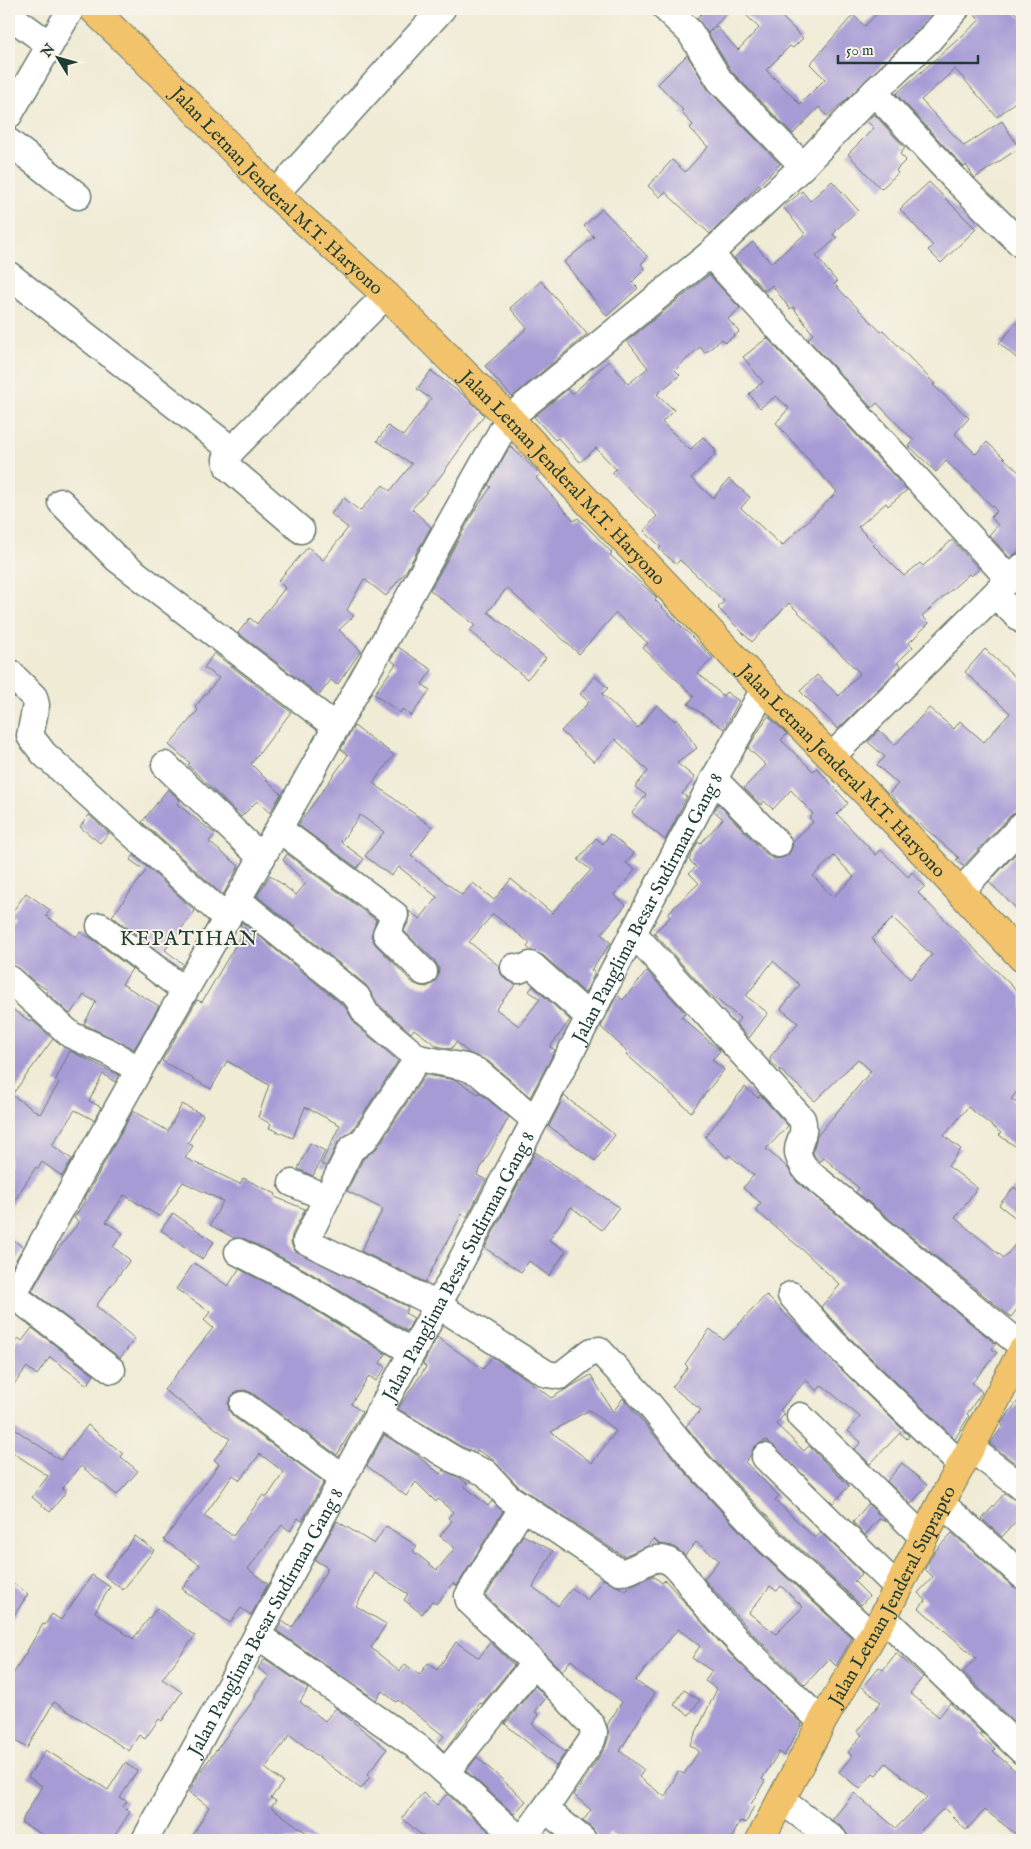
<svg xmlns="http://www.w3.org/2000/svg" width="1031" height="1849" font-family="'IM FELL English',serif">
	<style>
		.building { fill: #a79bd5; fill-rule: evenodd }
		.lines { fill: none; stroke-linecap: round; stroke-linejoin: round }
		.minor-casing { stroke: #687a6c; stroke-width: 29 }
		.major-casing { stroke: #687a6c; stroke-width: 30 }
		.minor { stroke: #fff; stroke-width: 26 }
		.major { stroke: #f2c36a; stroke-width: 28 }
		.labels { text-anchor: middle; stroke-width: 4; stroke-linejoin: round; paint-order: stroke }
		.street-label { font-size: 19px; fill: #1f3d34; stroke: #f7f3e8 }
		.quarter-label { font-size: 21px; letter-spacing: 1px; fill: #1f3d34; stroke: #f7f3e8 }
	</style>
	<rect width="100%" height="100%" fill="#f7f3e8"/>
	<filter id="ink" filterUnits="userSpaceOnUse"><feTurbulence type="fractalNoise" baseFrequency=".02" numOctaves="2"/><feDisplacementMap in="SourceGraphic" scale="10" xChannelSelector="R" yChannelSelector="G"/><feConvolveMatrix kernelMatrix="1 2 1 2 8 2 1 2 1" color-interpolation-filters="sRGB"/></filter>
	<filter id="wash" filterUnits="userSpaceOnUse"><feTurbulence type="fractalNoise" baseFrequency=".0096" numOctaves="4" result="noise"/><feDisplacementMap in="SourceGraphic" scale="20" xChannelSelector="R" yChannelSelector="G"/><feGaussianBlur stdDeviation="1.12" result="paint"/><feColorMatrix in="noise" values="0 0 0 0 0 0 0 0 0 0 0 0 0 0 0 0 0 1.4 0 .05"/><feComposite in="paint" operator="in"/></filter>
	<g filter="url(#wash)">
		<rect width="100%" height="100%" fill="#f0ebd5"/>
		<g id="blocks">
			<g class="building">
				<path d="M706,9H731L708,33L697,18Z"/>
				<path d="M740,9H774L803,38L793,48L790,46L766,70L800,104L825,79L810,64L853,15L865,26L881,9H936L918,30L846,100L827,116L819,107L793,134L732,72L708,33L716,26L738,50L759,28Z"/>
				<path d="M971,9H1011L1022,19V96L997,117L955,69L921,100L964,146L1002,121L1019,148L975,178L966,165L964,167L896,94L980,20L971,12Z"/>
				<path d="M687,55L709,91L780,164L710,234L665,192L660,197L648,186L672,160L685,172L708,147L690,128L693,125L681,112L683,110L658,84Z"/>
				<path d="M874,114L905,148L900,154L906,160L896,170L898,173L881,189L848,154L874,128L867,121Z"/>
				<path d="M832,181L858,210L838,228L833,235L837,238L816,256L837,282L834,284L881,332L883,330L935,384L933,385L969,418L955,434L976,454L987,442L1022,475V548L1010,558L989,535L998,525L991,517L997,511L946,461L936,472L909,446L914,441L877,403L872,408L808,339L813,334L793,307L790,309L772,285L765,291L734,258L753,242L771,263L805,234L783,207L802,191L810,201Z"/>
				<path d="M929,182L976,229L941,263L928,250L933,246L900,209Z"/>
				<path d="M602,209L648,257L641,264L645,269L632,282L638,288L607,316L564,262L594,237L584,226Z"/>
				<path d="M709,275L740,308L728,319L739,332L725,343L722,339L705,353L700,347L675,370L680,375L657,394L674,410L662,422L690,450L703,437L715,449V455L691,478L713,498L729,479L750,497L741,508L782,546L837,492L776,423L789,408L776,396L760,408L749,394L763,382L743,357L767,338L907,490L888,506L886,503L858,527L874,543L873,545L904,576L920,563L923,566L952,540L979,569L971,576L969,574L922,616L929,623L909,643L913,647L897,663L901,666L838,729L800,691L817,675L839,696L860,673L789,603L752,642L718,608L724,601L680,560L676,564L659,549L661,547L644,531L657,516L612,473L616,469L596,448L580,462L558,438L555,440L534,417L568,389L572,394L609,361L628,384L648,368L627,341Z"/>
				<path d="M541,281L587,334L512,397L485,366L527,328L510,308Z"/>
				<path d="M1022,317V363L999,343Z"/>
				<path d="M431,371L466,397L484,415L440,477L412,509L431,527L406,571L386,596L364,579L347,610L354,616L339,630L361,651L337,685L331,680L319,695L238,633L250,618L257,624L285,588L278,581L308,547L323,560L348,528L331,514L344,498L360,511L383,485L390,491L412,464L377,441L388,426L403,436L431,399L417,389Z"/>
				<path d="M510,446L540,474L536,478L574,521L578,518L593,533L612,553L610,555L657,598L655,600L713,658L698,673L723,696L726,692L739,701L724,729L688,704L694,696L643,648L648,643L616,613L579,654L507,588L488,612L546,658L527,679L470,631L475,625L430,590L475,510L491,487L488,485Z"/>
				<path d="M398,647L432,670L422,684L430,690L411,716L402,709L400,713L374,694L396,664L391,660Z"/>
				<path d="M985,649L1022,683V810L1011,815L963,866L956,860L959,858L912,817L889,793L898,784L877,765L885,757L868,742L879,730L895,745L929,708L954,729L960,721L984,742L1010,713L965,672Z"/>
				<path d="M214,653L291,712L251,764L281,794L270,813L257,801L241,817L188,765L190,763L169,745L198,710L195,707L219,678L204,668Z"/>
				<path d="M595,676L608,688L602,694L638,728L657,705L675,721L677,719L697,748L677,763L695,778L682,794L687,797L665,840L632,813L646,795L635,787L648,771L615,739L594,762L561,731L589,702L580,694Z"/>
				<path d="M768,716L787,734L781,740L813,771L817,768L848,803L837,814L876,855L881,850L908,877L912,872L925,886L918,893L1022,996V1085L1011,1099L1022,1106V1151L999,1135L1001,1133L968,1107L944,1136L961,1149L948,1166L977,1188L955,1218L1004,1258L1022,1236V1303L1011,1317L856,1192L859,1188L824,1158L820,1162L814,1155L813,1150L817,1136L871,1071L858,1059L815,1101L770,1061V1057L798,1023L781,1009L800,985L773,961L746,996L768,1013L749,1038L736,1024L740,1018L707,992L654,933L670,917L667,914L699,883L689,873L696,867L689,860L698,842L700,844L723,819L714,811L718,804L767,855L774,859L782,858L788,855L792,848L793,841L813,822L809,818L813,814L791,790L773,809L764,801L761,805L744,788L766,765L748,748ZM834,856L854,877L833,897L813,876ZM893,918L932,955L910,979L872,939Z"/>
				<path d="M354,726L394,755L373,783L432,827L411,856L462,895L473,883L494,900L511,879L552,913L591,870L578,860L596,838L603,844L610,834L634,854L626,863L635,870L614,895L626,905L601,934L611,943L591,970L595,973L585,993L544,956L530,950L527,947L530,943L493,914L469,942L499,966L501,974L506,980L516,984L496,1009L519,1026L540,999L529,991L533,986L570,1020L550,1047L555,1050L530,1097L488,1061L469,1053L456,1042L451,1049L437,1046L414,1029L411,1033L378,1004L366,985L257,896L270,875L296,895L306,883L283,860L287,854L376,920L371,936L375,944L413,983L420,986L427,987L434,983L438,976L439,969L435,961L404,931L409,921V911L420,919L437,897L399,867L391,876L365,856L384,832L360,815L341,842L364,859L357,868L298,825L348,755L341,749Z"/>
				<path d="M168,789L180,800L177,804L215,834L209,842L239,866L223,895L142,822Z"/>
				<path d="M89,815L109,833L100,843L80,827Z"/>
				<path d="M1022,847V914L989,882Z"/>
				<path d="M134,855L195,911L165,950L183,964L180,968L112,916L146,871L130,860Z"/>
				<path d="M26,893L50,910L46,916L76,937L80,932L94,940L132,969L122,984L159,1006L134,1049L84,1024L96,1002L84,995L70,1014L47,993L48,990L36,983L19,968L9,964V927L15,918L10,915Z"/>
				<path d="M242,922L345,1007L356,1025L398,1061L353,1129L338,1142L326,1166L321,1164L340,1125L305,1107L293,1138L269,1128L271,1124L258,1117L269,1085L227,1061L211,1089L162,1061L197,1000L202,1002L245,929L240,925Z"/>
				<path d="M647,971L685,1013L681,1017L720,1051L712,1060L724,1070L691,1112L626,1054L628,1052L601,1027L617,995L623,1000Z"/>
				<path d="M9,1007L31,1022L32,1020L53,1039L12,1095L40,1114L59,1083L55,1081L70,1051L119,1075L115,1082L103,1074L89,1101L101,1107L94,1120L75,1110L52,1145L72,1159L62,1176L42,1162L38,1169L36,1167L9,1209Z"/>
				<path d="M425,1075L456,1080L478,1094L479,1092L509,1117L477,1175L486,1180L467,1217L462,1214L425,1282L361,1251L383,1209L347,1191L363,1159L377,1148Z"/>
				<path d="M745,1087L758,1098L760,1095L788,1126L766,1149L787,1167L797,1182L996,1344L992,1349L997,1353L972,1383L982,1392L967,1414L969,1416L955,1439L843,1331L821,1307L840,1285L804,1251L755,1210L761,1203L743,1188L754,1175L729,1155L727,1158L705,1137Z"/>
				<path d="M564,1096L615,1135L595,1161L549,1126Z"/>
				<path d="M182,1104L203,1115L188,1143L193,1146L185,1158L240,1184L243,1178L276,1194L275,1197L305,1209L292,1235L291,1243L294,1250L408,1307L405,1313L414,1318L407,1331L304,1269L245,1239L234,1238L210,1225L223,1201L183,1182L160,1217L124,1195L106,1222L123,1233L113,1247L130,1260L96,1306L135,1339L120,1358L32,1291L49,1261L79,1222L74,1218L86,1199L85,1198L133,1111L168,1131Z"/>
				<path d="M310,1143L325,1151L313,1176L298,1169Z"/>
				<path d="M535,1152L619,1207L602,1230L571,1207L549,1240L566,1251L549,1276L529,1261L521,1272L485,1248Z"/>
				<path d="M1014,1187L1022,1194V1223L999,1205Z"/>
				<path d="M173,1213L214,1242L202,1259L161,1230Z"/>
				<path d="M9,1237L23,1247L9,1272Z"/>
				<path d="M194,1263L228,1286L239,1269L290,1295L386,1354L380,1363L386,1367L376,1381L369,1376L351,1404L362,1412L337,1455L252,1393L245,1390L237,1391L231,1397L228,1403L229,1411L234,1417L324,1482L302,1521L298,1518L290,1531L282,1525L248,1569L268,1584L251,1615L241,1608L230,1623L182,1589L200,1565L164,1540L219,1464L214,1460L230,1439L164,1390L213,1328L204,1320L210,1312L176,1289ZM260,1454L284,1472L267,1497L263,1495L233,1536L204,1516L233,1475L240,1480Z"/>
				<path d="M766,1295L909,1436L907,1439L900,1433L870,1464L855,1449L861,1442L848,1431L860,1417L822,1385L817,1391L806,1380L780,1410L785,1414L776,1424L804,1451L809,1446L849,1486L833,1503L766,1440L754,1447L750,1456L745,1462L779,1496L775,1500L815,1538L821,1533L862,1573L854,1581L869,1596L861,1605L780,1530L706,1451L686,1426L701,1410L672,1387L688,1367L685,1364L710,1329L724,1340Z"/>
				<path d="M32,1328L94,1375L87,1385L50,1357L37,1375L27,1367L9,1391V1351L18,1338L22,1341Z"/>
				<path d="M437,1337L483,1369L492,1357L528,1380L551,1398L591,1375L613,1412L623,1398L684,1471L758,1551L852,1638L836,1666L829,1659L805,1685L752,1633L708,1584L704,1579L719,1560L696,1542L685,1555L672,1546L659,1544L654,1539L648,1546L623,1556L518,1486L492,1459L477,1450L476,1452L462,1447L398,1409L426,1367L423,1364ZM589,1410L616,1431L592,1463L551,1432ZM770,1586L777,1591L781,1586L803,1607L776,1634L749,1613Z"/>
				<path d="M1022,1396V1468L990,1444L1003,1426L1001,1423Z"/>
				<path d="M9,1425L60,1460L88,1425L123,1454L121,1457L138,1471L117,1495L81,1466L62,1489L66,1492L50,1512L32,1497L48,1476L9,1450Z"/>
				<path d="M384,1435L418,1456L440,1474L443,1470L461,1479L467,1483L464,1486L488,1506L492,1501L503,1511L457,1586L453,1583L436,1604L432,1601L422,1614L404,1600L408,1594L375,1573L356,1606L386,1624L371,1648L400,1671L405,1664L419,1675L428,1663L437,1670L456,1642L479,1658L490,1642L514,1665L482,1704L480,1703L444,1751L437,1744L444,1736L398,1700L396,1702L382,1691L376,1700L277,1631L282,1621L292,1628L328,1568L315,1560L337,1521L374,1544L386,1526L417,1546L413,1551L437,1570L455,1548L440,1536L452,1521L448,1518L453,1512L438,1499L436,1502L416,1482L406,1496L367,1466Z"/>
				<path d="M902,1463L927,1485L911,1504L887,1481Z"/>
				<path d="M1005,1493L1013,1499L1022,1502V1514L1002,1537L982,1519Z"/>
				<path d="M868,1504L886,1522L879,1519L865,1535L853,1522Z"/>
				<path d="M952,1533L1012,1586L1022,1590V1730L963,1672L976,1658L919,1608L926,1600L918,1593L933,1577L925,1569L934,1552Z"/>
				<path d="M523,1535L553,1551L533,1587L558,1606L572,1588L587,1600L603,1579L626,1591L629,1586L653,1576L662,1583L665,1580L730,1654L802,1724L784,1756L779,1752L762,1779L765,1781L751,1804L754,1806L746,1823L740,1821L731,1840H619L610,1833L604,1840H598L593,1829L583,1821L591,1810L574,1795L605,1748L609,1736L607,1725L622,1702L571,1660L562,1671L486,1596ZM678,1629L700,1646L692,1658L712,1671L705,1681L717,1689L690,1745L699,1751L684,1774L678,1771L665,1797L639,1777L644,1770L620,1751L655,1693L635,1681Z"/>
				<path d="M135,1536L154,1550L123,1590L105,1576Z"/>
				<path d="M92,1575L110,1587L95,1612L133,1639L157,1608L195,1636L162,1679L182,1692L162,1721L159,1719L145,1739L139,1735L129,1751L54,1702L27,1748L9,1737V1681L43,1624L45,1625L52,1614L61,1620Z"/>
				<path d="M9,1581L28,1594L9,1623Z"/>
				<path d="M896,1653L923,1677L910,1693L939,1717L950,1703L982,1733L980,1735L995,1749L993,1751L1022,1777V1839L985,1810L966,1830L944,1808L911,1840H851L843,1828L832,1820L854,1793L896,1828L927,1797L886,1763L876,1775L873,1773L860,1789L839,1772L852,1756L848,1752L862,1735L857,1731L881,1702L862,1687L879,1667L883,1670Z"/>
				<path d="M265,1659L308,1689L300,1702L325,1721L336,1708L387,1749L367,1775L370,1777L361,1789L290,1735L265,1768L283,1782L271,1798L276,1801L271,1807L316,1840H190L209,1807L189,1792L199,1773L256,1697L254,1696L269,1676L258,1668Z"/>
				<path d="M535,1686L546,1698L535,1712L539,1715L532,1724L565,1752L567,1750L554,1769L556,1766L505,1724Z"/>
				<path d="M684,1690L700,1700L689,1715L674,1705Z"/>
				<path d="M46,1750L108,1790L125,1763L137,1771L120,1798L127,1801L123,1807L130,1812L112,1840H51L21,1822L42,1786L28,1777Z"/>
				<path d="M477,1757L526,1801L514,1814L466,1771Z"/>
				<path d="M423,1793L437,1805L447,1794L499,1840H427L402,1818Z"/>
			</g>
		</g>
	</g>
	<g filter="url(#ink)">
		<use href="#blocks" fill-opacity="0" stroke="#687a6c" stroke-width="1"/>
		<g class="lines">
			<defs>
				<g id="minor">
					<path d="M666,9L690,32L720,81L803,166"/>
					<path d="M9,15L50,45"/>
					<path d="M874,92L954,178L1022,245"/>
					<path d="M9,115L71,9"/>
					<path d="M9,142L78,196"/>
					<path d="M275,194L442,9"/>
					<path d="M710,254L1010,580"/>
					<path d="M9,275L232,450L386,295"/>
					<path d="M232,450L226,459L228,467L301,530"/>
					<path d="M61,502L117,559L336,727"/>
					<path d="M995,595L1022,620"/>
					<path d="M9,672L34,697L36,705L30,736L44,754L227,919"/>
					<path d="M831,757L1022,567"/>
					<path d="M165,765L262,858"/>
					<path d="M714,779L778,844"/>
					<path d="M279,829L395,915L386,934L424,972"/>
					<path d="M960,892L1022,825"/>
					<path d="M238,900L357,997L366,1014L418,1058L465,1067L478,1072L535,1120"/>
					<path d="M100,926L184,990"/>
					<path d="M633,933L802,1119C809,1142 786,1144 807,1171L1022,1346"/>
					<path d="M514,967L519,970L530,965L534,967L589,1017"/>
					<path d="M9,979L71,1035L109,1052L139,1070"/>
					<path d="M418,1058L364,1140L351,1149L306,1241L438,1305L547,1374L560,1376L592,1351L599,1350L648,1403L695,1461L769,1541L872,1636"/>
					<path d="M292,1183L327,1198"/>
					<path d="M238,1252L297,1282L412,1352"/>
					<path d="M13,1295L112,1370"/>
					<path d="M791,1295L832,1341L961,1465"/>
					<path d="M9,1302L139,1070L302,788L509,418L710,254L803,166L874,92L929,40L956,9"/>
					<path d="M243,1405L343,1478"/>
					<path d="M378,1414L455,1460L486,1473L508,1497L619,1572C635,1573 649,1554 666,1560C678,1564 688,1583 696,1593C733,1640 779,1681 822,1722"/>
					<path d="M800,1416L923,1537"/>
					<path d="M970,1448L1022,1487"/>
					<path d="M765,1457L898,1588"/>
					<path d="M941,1503L1022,1575"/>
					<path d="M523,1507L468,1596L469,1601L529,1658L591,1724L594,1732L592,1740L545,1809"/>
					<path d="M883,1617L1022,1751"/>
					<path d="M257,1635L419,1748L514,1834L523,1837L526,1835L545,1809L583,1840"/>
					<path d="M446,1772L534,1664"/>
					<path d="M781,1800L834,1840"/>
					<path id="s1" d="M145,1840L438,1305L714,779L764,689"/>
				</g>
				<g id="major">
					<path id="s2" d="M93,9L169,83L275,194L386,295L509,418L764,689L892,819L1022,958"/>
					<path id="s3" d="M760,1840L822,1722L883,1617L941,1503L1022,1351"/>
				</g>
			</defs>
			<use href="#minor" class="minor-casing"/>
			<use href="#major" class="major-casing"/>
			<use href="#minor" class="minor"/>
			<use href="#major" class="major"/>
		</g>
	</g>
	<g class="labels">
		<g class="street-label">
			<text dy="7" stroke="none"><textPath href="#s2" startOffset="259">Jalan Letnan Jenderal M.T. Haryono</textPath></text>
			<text dy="7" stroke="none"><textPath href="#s2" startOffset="664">Jalan Letnan Jenderal M.T. Haryono</textPath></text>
			<text dy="7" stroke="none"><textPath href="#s2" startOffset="1069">Jalan Letnan Jenderal M.T. Haryono</textPath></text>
			<text dy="7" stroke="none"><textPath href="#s1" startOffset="1059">Jalan Panglima Besar Sudirman Gang 8</textPath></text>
			<text dy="7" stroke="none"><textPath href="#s1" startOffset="654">Jalan Panglima Besar Sudirman Gang 8</textPath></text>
			<text dy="7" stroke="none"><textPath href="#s3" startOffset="278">Jalan Letnan Jenderal Suprapto</textPath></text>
			<text dy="7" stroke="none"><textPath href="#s1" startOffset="249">Jalan Panglima Besar Sudirman Gang 8</textPath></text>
		</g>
		<g class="quarter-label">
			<text x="189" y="945">KEPATIHAN</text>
		</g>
	</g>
	<rect width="1031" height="1849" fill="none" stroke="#f7f3e8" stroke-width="30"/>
	<g transform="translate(58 58) rotate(307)" stroke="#f7f3e8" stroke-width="4" paint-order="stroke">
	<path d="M0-4L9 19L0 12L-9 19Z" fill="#1f3d34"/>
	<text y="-8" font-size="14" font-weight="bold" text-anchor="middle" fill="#1f3d34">N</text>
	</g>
	<path d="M838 55v8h140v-8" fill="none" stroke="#1f3d34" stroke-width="2.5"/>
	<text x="846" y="55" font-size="15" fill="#1f3d34" stroke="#f7f3e8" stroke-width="4" paint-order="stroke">50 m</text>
</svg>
